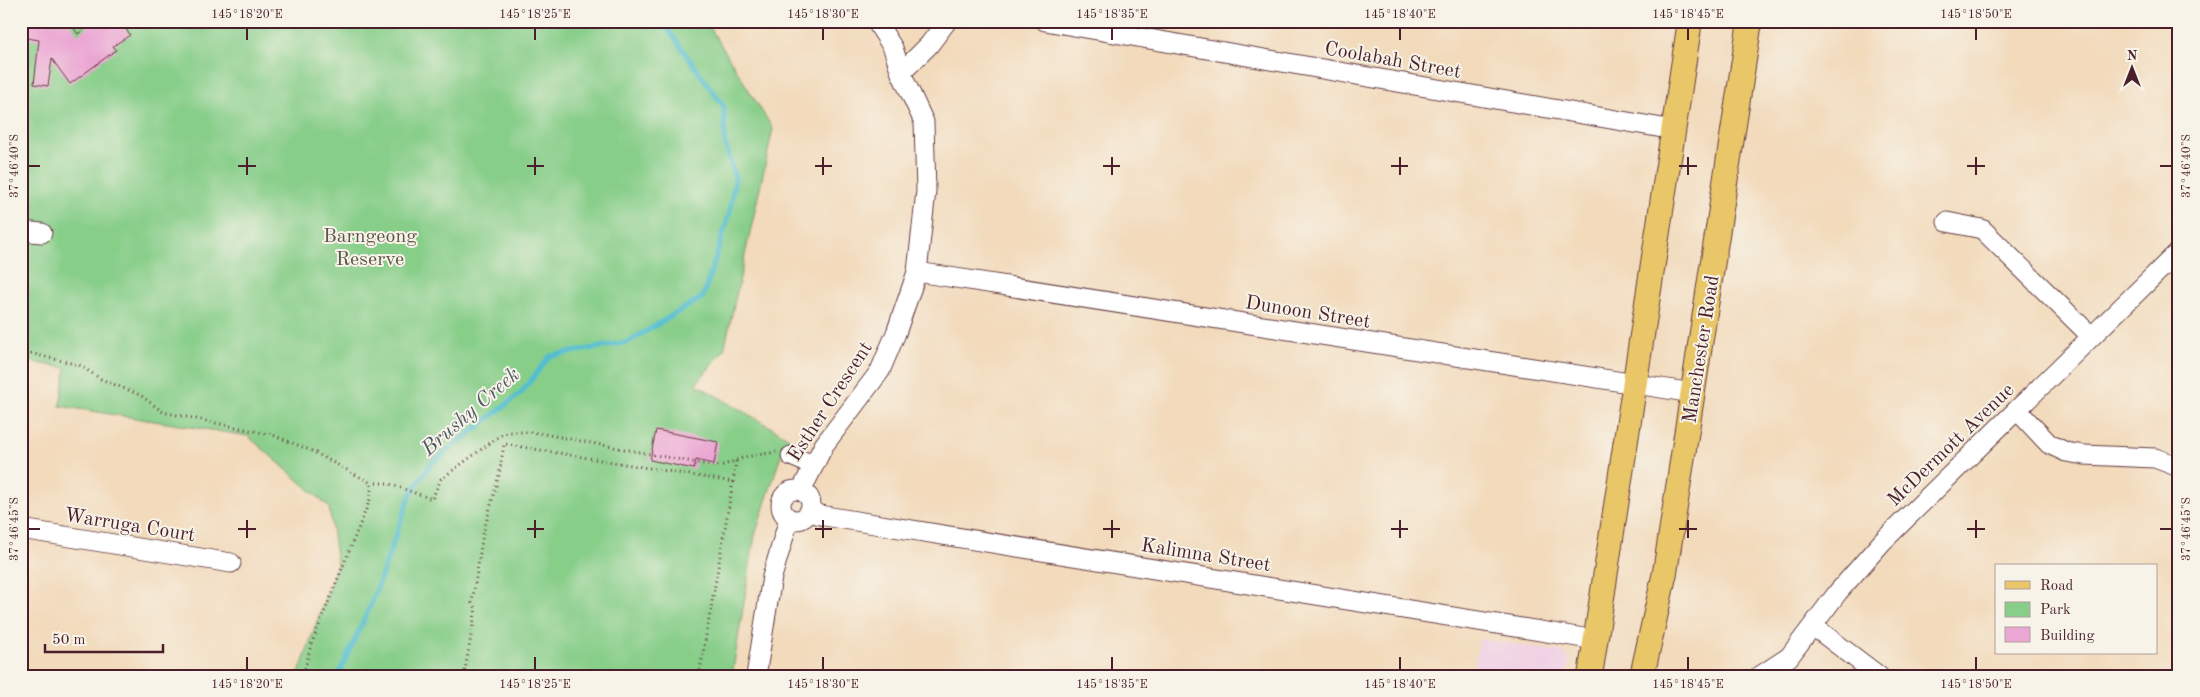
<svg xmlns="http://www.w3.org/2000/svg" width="2200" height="697" font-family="'Old Standard TT',serif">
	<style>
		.built { fill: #f0d0e4 }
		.green { fill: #87ce89; stroke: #68765a }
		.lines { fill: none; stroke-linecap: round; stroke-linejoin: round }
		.stream { stroke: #53becf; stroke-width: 5 }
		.building { fill: #eba6d3 }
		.minor-casing { stroke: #633b41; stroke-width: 21 }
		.major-casing { stroke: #633b41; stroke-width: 26 }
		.path { stroke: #633b41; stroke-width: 3; stroke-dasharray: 1 4; stroke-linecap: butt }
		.minor { stroke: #fff; stroke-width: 19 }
		.major { stroke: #e9c769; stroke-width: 24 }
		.ticks { fill: none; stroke: #4a1f2b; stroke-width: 2 }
		.labels { text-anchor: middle; stroke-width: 4; stroke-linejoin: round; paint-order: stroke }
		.street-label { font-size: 20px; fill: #4a1f2b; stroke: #f7f3e8 }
		.park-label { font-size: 20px; fill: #5c5447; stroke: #f7f3e8 }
		.water-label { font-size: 21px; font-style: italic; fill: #4d5764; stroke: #f7f3e8 }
		.neatline { fill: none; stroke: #4a1f2b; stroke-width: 2 }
		.ticks-label { font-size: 12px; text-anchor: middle; fill: #4a1f2b }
	</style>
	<rect width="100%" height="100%" fill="#f7f3e8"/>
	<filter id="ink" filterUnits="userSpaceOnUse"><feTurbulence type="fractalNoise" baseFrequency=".02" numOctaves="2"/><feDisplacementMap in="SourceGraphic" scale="10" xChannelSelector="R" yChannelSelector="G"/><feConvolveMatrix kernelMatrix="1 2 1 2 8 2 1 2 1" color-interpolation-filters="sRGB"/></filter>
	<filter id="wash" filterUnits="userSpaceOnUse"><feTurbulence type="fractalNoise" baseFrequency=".0096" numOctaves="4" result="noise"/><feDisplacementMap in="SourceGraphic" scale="20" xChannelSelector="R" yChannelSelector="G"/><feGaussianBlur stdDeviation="1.12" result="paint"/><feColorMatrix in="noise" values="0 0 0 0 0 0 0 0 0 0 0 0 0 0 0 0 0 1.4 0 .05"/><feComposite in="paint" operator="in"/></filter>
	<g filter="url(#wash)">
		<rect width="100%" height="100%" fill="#f2dabb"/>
		<path class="built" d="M1479,639L1564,652L1570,660L1566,676H1473Z"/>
		<path class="green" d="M21,21H706L773,129L724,350L696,384L791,439L781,455L755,535L732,676H298L337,564L329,507L248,436L60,406L66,368L21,360Z"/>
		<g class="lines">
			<path class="stream" d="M338,676L372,602L410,496L416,485L432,463L521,393L550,356L628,342L703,297L730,212L735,177L725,144L724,107L662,21"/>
		</g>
		<g id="blocks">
			<g class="building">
				<path d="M21,21L70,23L78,34L95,21H120L130,35L113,46L116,50L70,84L52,59L48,86L34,84L39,40L21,37Z"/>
				<path d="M656,430L718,442L714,464L696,460L694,469L650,460Z"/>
			</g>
		</g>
	</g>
	<g filter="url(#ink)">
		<use href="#blocks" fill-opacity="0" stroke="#633b41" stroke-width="1"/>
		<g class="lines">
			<defs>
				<g id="minor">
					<path d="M1045,21L1674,130"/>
					<path d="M901,73L929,45L947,21"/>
					<path d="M1947,222L1982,229L2091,336"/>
					<path d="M21,231L42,233"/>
					<path d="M917,272L1693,393"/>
					<path d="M2017,410L2049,444L2066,452L2084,455L2155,458L2179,467"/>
					<path d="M791,456L813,465"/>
					<circle cx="796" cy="505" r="15"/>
					<path d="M801,491L824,445L880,371L896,333L917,272L926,191L924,122L901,73L893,48L876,21"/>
					<path d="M809,512L825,516L1596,640"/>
					<path d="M21,529L231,563"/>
					<path d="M1813,626L1879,676"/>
					<path d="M756,676L772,577L789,519"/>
					<path d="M1760,676L1789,657L1838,592L1882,542L2179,251"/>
				</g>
				<g id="major">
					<path d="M1590,676L1690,21"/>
					<path d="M1642,676L1665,572L1750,21"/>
				</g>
			</defs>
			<use href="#minor" class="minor-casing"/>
			<use href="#major" class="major-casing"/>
			<g class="path">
				<path d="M21,351L79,365L101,379L140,395L163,412L273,435L312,451L371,483V497L311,645L303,676"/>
				<path d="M733,482L736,461"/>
				<path d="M371,483H387L432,499L441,479L501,435L510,432H533L714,466L724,465L745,457L776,452"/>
				<path d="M464,676L476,608L472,603L483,534L499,475L504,444L733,482L699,676"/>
				<path d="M1697,676V675"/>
			</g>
			<use href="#minor" class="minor"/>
			<use href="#major" class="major"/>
		</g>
	</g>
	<path class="ticks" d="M247,28V40M535,28V40M823,28V40M1112,28V40M1400,28V40M1688,28V40M1976,28V40M247,157V175M535,157V175M823,157V175M1112,157V175M1400,157V175M1688,157V175M1976,157V175M28,166H40M238,166H256M527,166H544M815,166H832M1103,166H1120M1391,166H1408M1679,166H1697M1967,166H1985M2160,166H2172M247,520V538M535,520V538M823,520V538M1112,520V538M1400,520V538M1688,520V538M1976,520V538M28,529H40M238,529H256M527,529H544M815,529H832M1103,529H1120M1391,529H1408M1679,529H1697M1967,529H1985M2160,529H2172M247,657V670M535,657V670M823,657V670M1112,657V670M1400,657V670M1688,657V670M1976,657V670"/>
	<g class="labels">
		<g class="street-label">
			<text transform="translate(1393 59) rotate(10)" y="7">Coolabah Street</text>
			<text transform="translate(1308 311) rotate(9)" y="7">Dunoon Street</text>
			<text transform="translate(1700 349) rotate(-81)" y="7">Manchester Road</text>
			<text transform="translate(829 401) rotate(-57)" y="7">Esther Crescent</text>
			<text transform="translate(1950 444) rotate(-44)" y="7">McDermott Avenue</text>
			<text transform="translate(130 524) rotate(9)" y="7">Warruga Court</text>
			<text transform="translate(1206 554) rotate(9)" y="7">Kalimna Street</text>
		</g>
		<g class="park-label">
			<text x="370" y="242">Barngeong<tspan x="370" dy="23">Reserve</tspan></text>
		</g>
		<g class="water-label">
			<text transform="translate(470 411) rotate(-41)" y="7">Brushy Creek</text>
		</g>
	</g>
	<rect width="2200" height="697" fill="none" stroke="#f7f3e8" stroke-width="55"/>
	<rect x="1995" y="564" width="162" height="90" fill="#f7f3e8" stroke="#b29e9c"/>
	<rect x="2005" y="581" width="25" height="8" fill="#e9c769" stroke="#b29e9c"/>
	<text x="2040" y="590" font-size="15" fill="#4a1f2b">Road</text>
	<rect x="2005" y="602" width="25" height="15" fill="#87ce89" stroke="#b29e9c"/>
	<text x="2040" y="614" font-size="15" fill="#4a1f2b">Park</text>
	<rect x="2005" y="627" width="25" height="15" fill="#eba6d3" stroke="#b29e9c"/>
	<text x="2040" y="640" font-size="15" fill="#4a1f2b">Building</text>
	<g transform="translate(2132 68)" stroke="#f7f3e8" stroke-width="4" paint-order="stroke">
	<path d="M0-4L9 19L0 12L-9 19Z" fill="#4a1f2b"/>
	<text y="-8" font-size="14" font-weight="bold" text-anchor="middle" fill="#4a1f2b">N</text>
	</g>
	<path d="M45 644v8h118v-8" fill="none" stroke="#4a1f2b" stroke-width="2.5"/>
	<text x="52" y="644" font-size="15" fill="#4a1f2b" stroke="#f7f3e8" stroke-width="4" paint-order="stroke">50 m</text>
	<rect x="28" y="28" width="2144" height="642" class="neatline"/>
	<g class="ticks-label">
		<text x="247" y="18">145°18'20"E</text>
		<text x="535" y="18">145°18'25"E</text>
		<text x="823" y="18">145°18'30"E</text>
		<text x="1112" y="18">145°18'35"E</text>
		<text x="1400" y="18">145°18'40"E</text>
		<text x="1688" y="18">145°18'45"E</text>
		<text x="1976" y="18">145°18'50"E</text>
		<text transform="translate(14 166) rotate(-90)" y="4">37°46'40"S</text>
		<text transform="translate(2186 166) rotate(-90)" y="4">37°46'40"S</text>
		<text transform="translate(14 529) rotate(-90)" y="4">37°46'45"S</text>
		<text transform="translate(2186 529) rotate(-90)" y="4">37°46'45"S</text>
		<text x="247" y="688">145°18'20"E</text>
		<text x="535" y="688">145°18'25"E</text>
		<text x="823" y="688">145°18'30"E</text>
		<text x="1112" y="688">145°18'35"E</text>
		<text x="1400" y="688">145°18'40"E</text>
		<text x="1688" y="688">145°18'45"E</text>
		<text x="1976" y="688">145°18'50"E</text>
	</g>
</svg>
